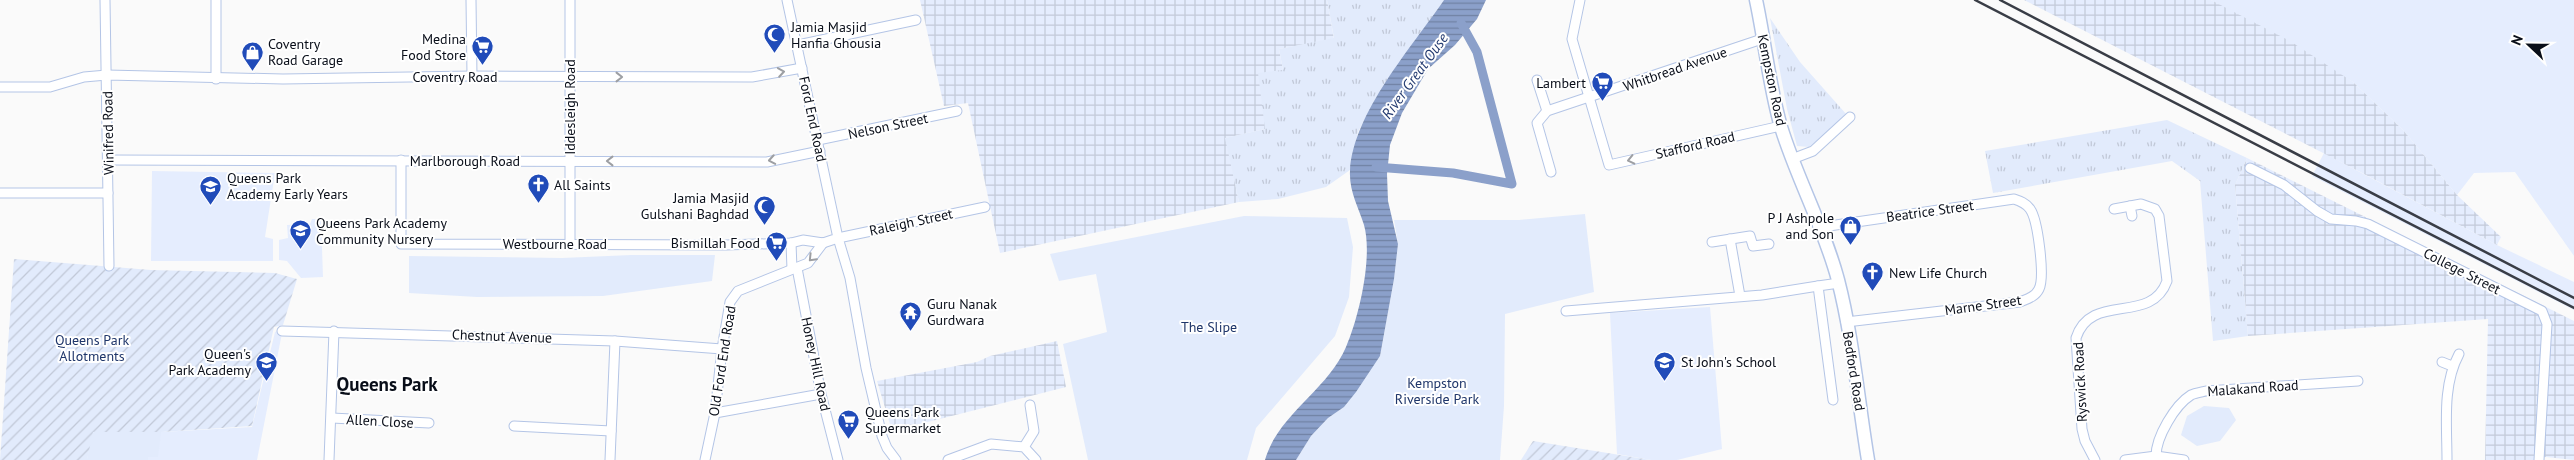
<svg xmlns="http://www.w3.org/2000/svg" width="2574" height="460" font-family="'PT Sans',sans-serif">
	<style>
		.built { fill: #e5edfe }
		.industrial { fill: url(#industrial-grid) }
		.grass { fill: url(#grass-tufts) }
		.park { fill: #e2ebfc }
		.garden { fill: url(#garden-furrows) }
		.water { fill: url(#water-rules) }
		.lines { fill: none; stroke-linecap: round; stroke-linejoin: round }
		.canal { stroke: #8ba0ca; stroke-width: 9 }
		.minor-casing { stroke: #b4c5e6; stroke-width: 11 }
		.secondary-casing { stroke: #b4c5e6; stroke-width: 15 }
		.minor { stroke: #fff; stroke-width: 9 }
		.secondary { stroke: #fff; stroke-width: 12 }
		.rail { stroke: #393d46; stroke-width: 2.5 }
		.oneway { stroke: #9d9fa3 }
		.labels { text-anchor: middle; stroke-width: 4; stroke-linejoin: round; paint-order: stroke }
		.poi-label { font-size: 14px; fill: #090e19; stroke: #fff; text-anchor: start }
		.street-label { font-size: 14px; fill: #090e19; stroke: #fff }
		.park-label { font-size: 14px; fill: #1f366a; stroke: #fff }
		.water-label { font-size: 15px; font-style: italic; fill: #253c71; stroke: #fff }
		.district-label { font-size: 19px; font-weight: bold; fill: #090e19; stroke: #fff }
	</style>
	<defs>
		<pattern id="industrial-grid" width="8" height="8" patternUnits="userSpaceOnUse" patternTransform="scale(1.25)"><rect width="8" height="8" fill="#e5edfe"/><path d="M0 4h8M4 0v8" fill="none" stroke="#c3cad9"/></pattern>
		<pattern id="grass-tufts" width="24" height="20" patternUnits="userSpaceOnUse" patternTransform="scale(1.25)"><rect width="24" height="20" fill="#e2ebfc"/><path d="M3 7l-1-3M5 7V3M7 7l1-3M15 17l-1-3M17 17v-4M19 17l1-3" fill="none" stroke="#c1c8d7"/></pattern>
		<pattern id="garden-furrows" width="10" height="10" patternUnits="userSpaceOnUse" patternTransform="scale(1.25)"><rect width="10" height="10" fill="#e2ebfc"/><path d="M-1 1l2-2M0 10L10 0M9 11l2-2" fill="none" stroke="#c1c8d7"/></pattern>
		<pattern id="water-rules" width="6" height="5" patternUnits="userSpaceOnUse" patternTransform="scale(1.25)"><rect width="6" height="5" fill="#8ba0ca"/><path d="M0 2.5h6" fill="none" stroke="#7081a3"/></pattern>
	</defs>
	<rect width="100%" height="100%" fill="#fafafa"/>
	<g class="built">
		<path d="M2211,0H2574V256L2515,172L2474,173L2457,195L2403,130L2353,82Z"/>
		<path d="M2324,153L2497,245L2574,282V310L2312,176Z"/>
		<path d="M152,171L275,173L265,237L273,239V261H151Z"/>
		<path d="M312,219H321L323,277L301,278L287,261L279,260V240L288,238L287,225L310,224Z"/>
		<path d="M1710,307L1722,449L1677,460H1651L1617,454L1610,313Z"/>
		<path d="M283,328L257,460H87L92,432H161L252,427L275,332Z"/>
	</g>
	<g class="industrial">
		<path d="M920,0H1327L1334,39L1279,49L1283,70L1265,129L1226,138L1239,202L1000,253L968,103L944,106Z"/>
		<path d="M2024,0H2211L2290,41L2353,82L2403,130L2457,195L2501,237L2497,245L2366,175Z"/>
		<path d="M2247,158L2574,321V460L2546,457L2535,458V460H2485L2488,319L2248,336L2235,185Z"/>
		<path d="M1057,341L1066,387L892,431L877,381L977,362L990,356Z"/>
	</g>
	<g class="grass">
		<path d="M1327,0H1444L1377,96L1358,132L1350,170L1326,187L1278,199L1239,202L1225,138L1265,129L1258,73L1283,70L1279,49L1334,38Z"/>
		<path d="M1770,18L1800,62L1847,115L1809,147L1797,146L1787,109Z"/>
		<path d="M2167,120L2247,158L2235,185L2248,336L2213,341L2200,181L2172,161L1993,193L1985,151Z"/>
	</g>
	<g class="park">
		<path d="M1585,214L1594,292L1505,314L1504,406L1500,460H1296L1311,436L1328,418L1344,407L1380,356L1394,279L1398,244L1394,220H1519Z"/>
		<path d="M1244,216L1347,218L1353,247L1349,297L1335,336L1256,428L1247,460H1088L1063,344L1107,332L1096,274L1059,281L1050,254Z"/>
		<path d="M631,255H715L712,281L603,296L477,297L409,293V256L562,258Z"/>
		<path d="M2204,406L2229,408L2236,420L2220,441L2197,446L2181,435L2187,416Z"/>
		<path d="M92,432H161L158,457H148V460H87Z"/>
	</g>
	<g class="garden">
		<path d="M14,259L151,270L275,273L297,279L283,325L274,327L252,426L161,432H93L87,460H0Z"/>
		<path d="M1533,441L1651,460H1521Z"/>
	</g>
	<path class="water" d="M1444,0H1486L1477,19L1455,45L1428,69L1402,113L1390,145L1387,174L1388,201L1398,244L1394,279L1380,356L1356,392L1344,407L1328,418L1311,436L1296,460H1265C1278,414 1328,390 1346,347C1359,317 1373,257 1364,225C1358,206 1349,191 1350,171C1353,113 1412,47 1444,0Z"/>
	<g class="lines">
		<path class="canal" d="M1376,167L1453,173L1512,184L1477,52L1461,23"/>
		<defs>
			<g id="minor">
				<path d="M105,0L109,266"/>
				<path d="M471,0L472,76"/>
				<path d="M570,0V243"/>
				<path d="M787,0L838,238L823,243"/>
				<path d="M1580,0L1572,39L1609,165L1781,126"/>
				<path d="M798,45L916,20"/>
				<path d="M216,79V0"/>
				<path d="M1537,80L1547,111"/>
				<path d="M0,87H50L84,77L107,75L283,79L472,76L752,77L802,68"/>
				<path d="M818,140L957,111"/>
				<path d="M1792,159L1813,151L1850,117"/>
				<path d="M109,160L767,162L820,151"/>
				<path d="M401,160V244L726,245L791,243L803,240L823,243"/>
				<path d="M2250,168L2284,185L2317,211L2331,219L2356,221L2368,224L2542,311L2547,324L2539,460"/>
				<path d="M1551,172L1537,123L1547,111L1762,39"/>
				<path d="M0,193H108"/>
				<path d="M2130,206L2132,216"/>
				<path d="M1822,227L2014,199C2020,201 2026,203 2030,209C2038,220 2045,277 2039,289C2035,297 2027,299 2020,302L1846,322"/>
				<path d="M1730,239L1740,296"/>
				<path d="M1712,242L1750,236L1753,246L1769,244"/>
				<path d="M791,243L792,269"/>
				<path d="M797,268L821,394L838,460"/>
				<path d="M1566,311L1762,295L1818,286"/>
				<path d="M282,331L615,341L722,349"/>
				<path d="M2442,362L2452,366"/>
				<path d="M1833,400L1818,286L1839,283"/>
				<path d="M715,413L821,394"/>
				<path d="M332,418L429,423"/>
				<path d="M514,426L611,431"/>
				<path d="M1024,447L1034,431L1030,405"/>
				<path d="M2156,456C2156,437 2175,405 2191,395C2195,393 2202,392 2206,391L2358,381"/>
				<path d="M329,460L334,331"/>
				<path d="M610,460L615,341"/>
				<path d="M705,460L715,413L722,349L730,302L738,291L808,263L823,243"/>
				<path d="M896,460L887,448L882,436L866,368L850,278L838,238L985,207"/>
				<path d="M948,460L991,444L1024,447L1036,460"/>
				<path d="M2095,460L2085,441L2082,429L2076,338C2091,291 2151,326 2167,281L2159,216L2155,209L2141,204L2114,209"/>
				<path d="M2125,460L2156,456L2184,460"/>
				<path d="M2447,460C2447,424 2442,386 2459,354"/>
			</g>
			<path id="secondary" d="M1756,0C1765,42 1769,85 1781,127C1797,179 1824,227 1838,280C1853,338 1858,400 1868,460"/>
		</defs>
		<use href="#minor" class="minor-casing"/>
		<use href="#secondary" class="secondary-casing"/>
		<use href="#minor" class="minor"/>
		<use href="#secondary" class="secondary"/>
		<g class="rail">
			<path d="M1975,0L2574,308"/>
			<path d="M2000,0L2574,298"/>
		</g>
	</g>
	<defs><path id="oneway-chevron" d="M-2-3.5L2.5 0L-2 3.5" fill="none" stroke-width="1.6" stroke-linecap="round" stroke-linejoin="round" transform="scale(1.25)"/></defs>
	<g class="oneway">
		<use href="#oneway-chevron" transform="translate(781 72) rotate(-9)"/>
		<use href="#oneway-chevron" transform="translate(619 77)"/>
		<use href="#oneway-chevron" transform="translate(772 160) rotate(170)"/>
		<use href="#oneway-chevron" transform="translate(1631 160) rotate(167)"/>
		<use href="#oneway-chevron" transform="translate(610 161) rotate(-180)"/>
		<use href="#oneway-chevron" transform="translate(812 258) rotate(134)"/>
	</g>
	<defs>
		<symbol id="mosque-pin" viewBox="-11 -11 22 30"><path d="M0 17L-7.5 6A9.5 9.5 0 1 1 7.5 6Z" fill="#204bb9" stroke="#fff"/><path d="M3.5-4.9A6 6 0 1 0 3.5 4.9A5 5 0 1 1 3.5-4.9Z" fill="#fff"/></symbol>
		<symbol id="supermarket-pin" viewBox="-11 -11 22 30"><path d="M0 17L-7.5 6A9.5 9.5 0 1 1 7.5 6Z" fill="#204bb9" stroke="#fff"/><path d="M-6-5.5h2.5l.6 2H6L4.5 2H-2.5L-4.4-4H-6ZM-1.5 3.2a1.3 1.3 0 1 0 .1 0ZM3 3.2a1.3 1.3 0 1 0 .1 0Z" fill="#fff"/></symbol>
		<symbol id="shop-pin" viewBox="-11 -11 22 30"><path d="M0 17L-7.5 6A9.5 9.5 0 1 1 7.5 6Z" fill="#204bb9" stroke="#fff"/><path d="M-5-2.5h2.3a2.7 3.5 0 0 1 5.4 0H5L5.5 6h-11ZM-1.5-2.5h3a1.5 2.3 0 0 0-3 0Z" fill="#fff"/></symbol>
		<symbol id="church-pin" viewBox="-11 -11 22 30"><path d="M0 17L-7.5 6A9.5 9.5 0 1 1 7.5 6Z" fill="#204bb9" stroke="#fff"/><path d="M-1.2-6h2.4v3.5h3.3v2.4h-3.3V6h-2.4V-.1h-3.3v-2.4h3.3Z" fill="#fff"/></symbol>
		<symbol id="school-pin" viewBox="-11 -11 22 30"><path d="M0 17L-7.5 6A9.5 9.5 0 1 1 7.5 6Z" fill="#204bb9" stroke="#fff"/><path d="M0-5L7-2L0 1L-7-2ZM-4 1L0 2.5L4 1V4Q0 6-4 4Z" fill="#fff"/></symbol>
		<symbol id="temple-pin" viewBox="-11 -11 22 30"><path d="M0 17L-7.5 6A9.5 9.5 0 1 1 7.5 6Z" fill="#204bb9" stroke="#fff"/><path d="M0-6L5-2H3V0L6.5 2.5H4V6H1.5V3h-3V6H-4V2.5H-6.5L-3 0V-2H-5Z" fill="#fff"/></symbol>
	</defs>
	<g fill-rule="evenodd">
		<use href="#mosque-pin" x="762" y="22" width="25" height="34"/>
		<use href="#supermarket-pin" x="470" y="34" width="25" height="34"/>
		<use href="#shop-pin" x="240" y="40" width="25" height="34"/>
		<use href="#supermarket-pin" x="1590" y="70" width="25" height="34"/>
		<use href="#church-pin" x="526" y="172" width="25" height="34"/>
		<use href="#school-pin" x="198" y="174" width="25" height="34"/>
		<use href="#mosque-pin" x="752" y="194" width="25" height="34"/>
		<use href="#shop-pin" x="1838" y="214" width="25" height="34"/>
		<use href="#school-pin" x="288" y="218" width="25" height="34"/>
		<use href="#supermarket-pin" x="764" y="230" width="25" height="34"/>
		<use href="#church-pin" x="1860" y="260" width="25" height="34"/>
		<use href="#temple-pin" x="898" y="300" width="25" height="34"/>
		<use href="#school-pin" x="254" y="350" width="25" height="34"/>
		<use href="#school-pin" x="1652" y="350" width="25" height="34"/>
		<use href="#supermarket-pin" x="836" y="408" width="25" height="34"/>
	</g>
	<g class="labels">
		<g class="poi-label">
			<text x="791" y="32">Jamia Masjid<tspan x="791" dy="16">Hanfia Ghousia</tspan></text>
			<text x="466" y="44" text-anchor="end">Medina<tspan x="466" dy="16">Food Store</tspan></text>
			<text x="268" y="49">Coventry<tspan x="268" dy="16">Road Garage</tspan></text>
			<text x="1586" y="88" text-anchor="end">Lambert</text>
			<text x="227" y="183">Queens Park<tspan x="227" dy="16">Academy Early Years</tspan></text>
			<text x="554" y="190">All Saints</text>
			<text x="749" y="203" text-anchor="end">Jamia Masjid<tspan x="749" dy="16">Gulshani Baghdad</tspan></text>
			<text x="1834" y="223" text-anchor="end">P J Ashpole<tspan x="1834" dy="16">and Son</tspan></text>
			<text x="316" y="228">Queens Park Academy<tspan x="316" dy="16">Community Nursery</tspan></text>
			<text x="760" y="248" text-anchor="end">Bismillah Food</text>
			<text x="1889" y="278">New Life Church</text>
			<text x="927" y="309">Guru Nanak<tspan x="927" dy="16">Gurdwara</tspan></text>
			<text x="251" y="359" text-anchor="end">Queen's<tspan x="251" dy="16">Park Academy</tspan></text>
			<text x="1681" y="367">St John's School</text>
			<text x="865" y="417">Queens Park<tspan x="865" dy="16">Supermarket</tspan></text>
		</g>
		<g class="street-label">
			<text transform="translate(1675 69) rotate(-19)" y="5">Whitbread Avenue</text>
			<text x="455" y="82">Coventry Road</text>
			<text transform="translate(1772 80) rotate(78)" y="5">Kempston Road</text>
			<text transform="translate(570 107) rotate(-90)" y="5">Iddesleigh Road</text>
			<text transform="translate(813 119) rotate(78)" y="5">Ford End Road</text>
			<text transform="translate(888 126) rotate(-12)" y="5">Nelson Street</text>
			<text transform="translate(108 133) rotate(-91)" y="5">Winifred Road</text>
			<text transform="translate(1695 145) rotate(-13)" y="5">Stafford Road</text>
			<text x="465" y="166">Marlborough Road</text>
			<text transform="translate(1930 211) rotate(-8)" y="5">Beatrice Street</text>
			<text transform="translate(911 222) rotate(-12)" y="5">Raleigh Street</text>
			<text x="555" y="249">Westbourne Road</text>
			<text transform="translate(2462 271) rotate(27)" y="5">College Street</text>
			<text transform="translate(1983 305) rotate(-8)" y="5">Marne Street</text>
			<text transform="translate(502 336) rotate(2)" y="5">Chestnut Avenue</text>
			<text transform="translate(722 361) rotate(-81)" y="5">Old Ford End Road</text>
			<text transform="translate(816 364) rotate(78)" y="5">Honey Hill Road</text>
			<text transform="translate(1854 371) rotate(81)" y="5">Bedford Road</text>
			<text transform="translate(2080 382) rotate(-93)" y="5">Ryswick Road</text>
			<text transform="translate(2253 388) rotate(-4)" y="5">Malakand Road</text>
			<text transform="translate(380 421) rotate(3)" y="5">Allen Close</text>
		</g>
		<g class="park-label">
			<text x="1209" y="332">The Slipe</text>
			<text x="92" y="345">Queens Park<tspan x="92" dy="16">Allotments</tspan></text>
			<text x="1437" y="388">Kempston<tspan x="1437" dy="16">Riverside Park</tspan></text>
		</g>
		<g class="water-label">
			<text transform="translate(1415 76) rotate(-54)" y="5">River Great Ouse</text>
		</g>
		<g class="district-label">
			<text x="387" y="391">Queens Park</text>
		</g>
	</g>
	<g transform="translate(2529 45) rotate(292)" stroke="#ffffff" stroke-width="4" paint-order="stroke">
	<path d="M0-4L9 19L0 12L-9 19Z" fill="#090e19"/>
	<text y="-8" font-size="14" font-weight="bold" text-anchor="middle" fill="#090e19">N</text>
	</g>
</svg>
